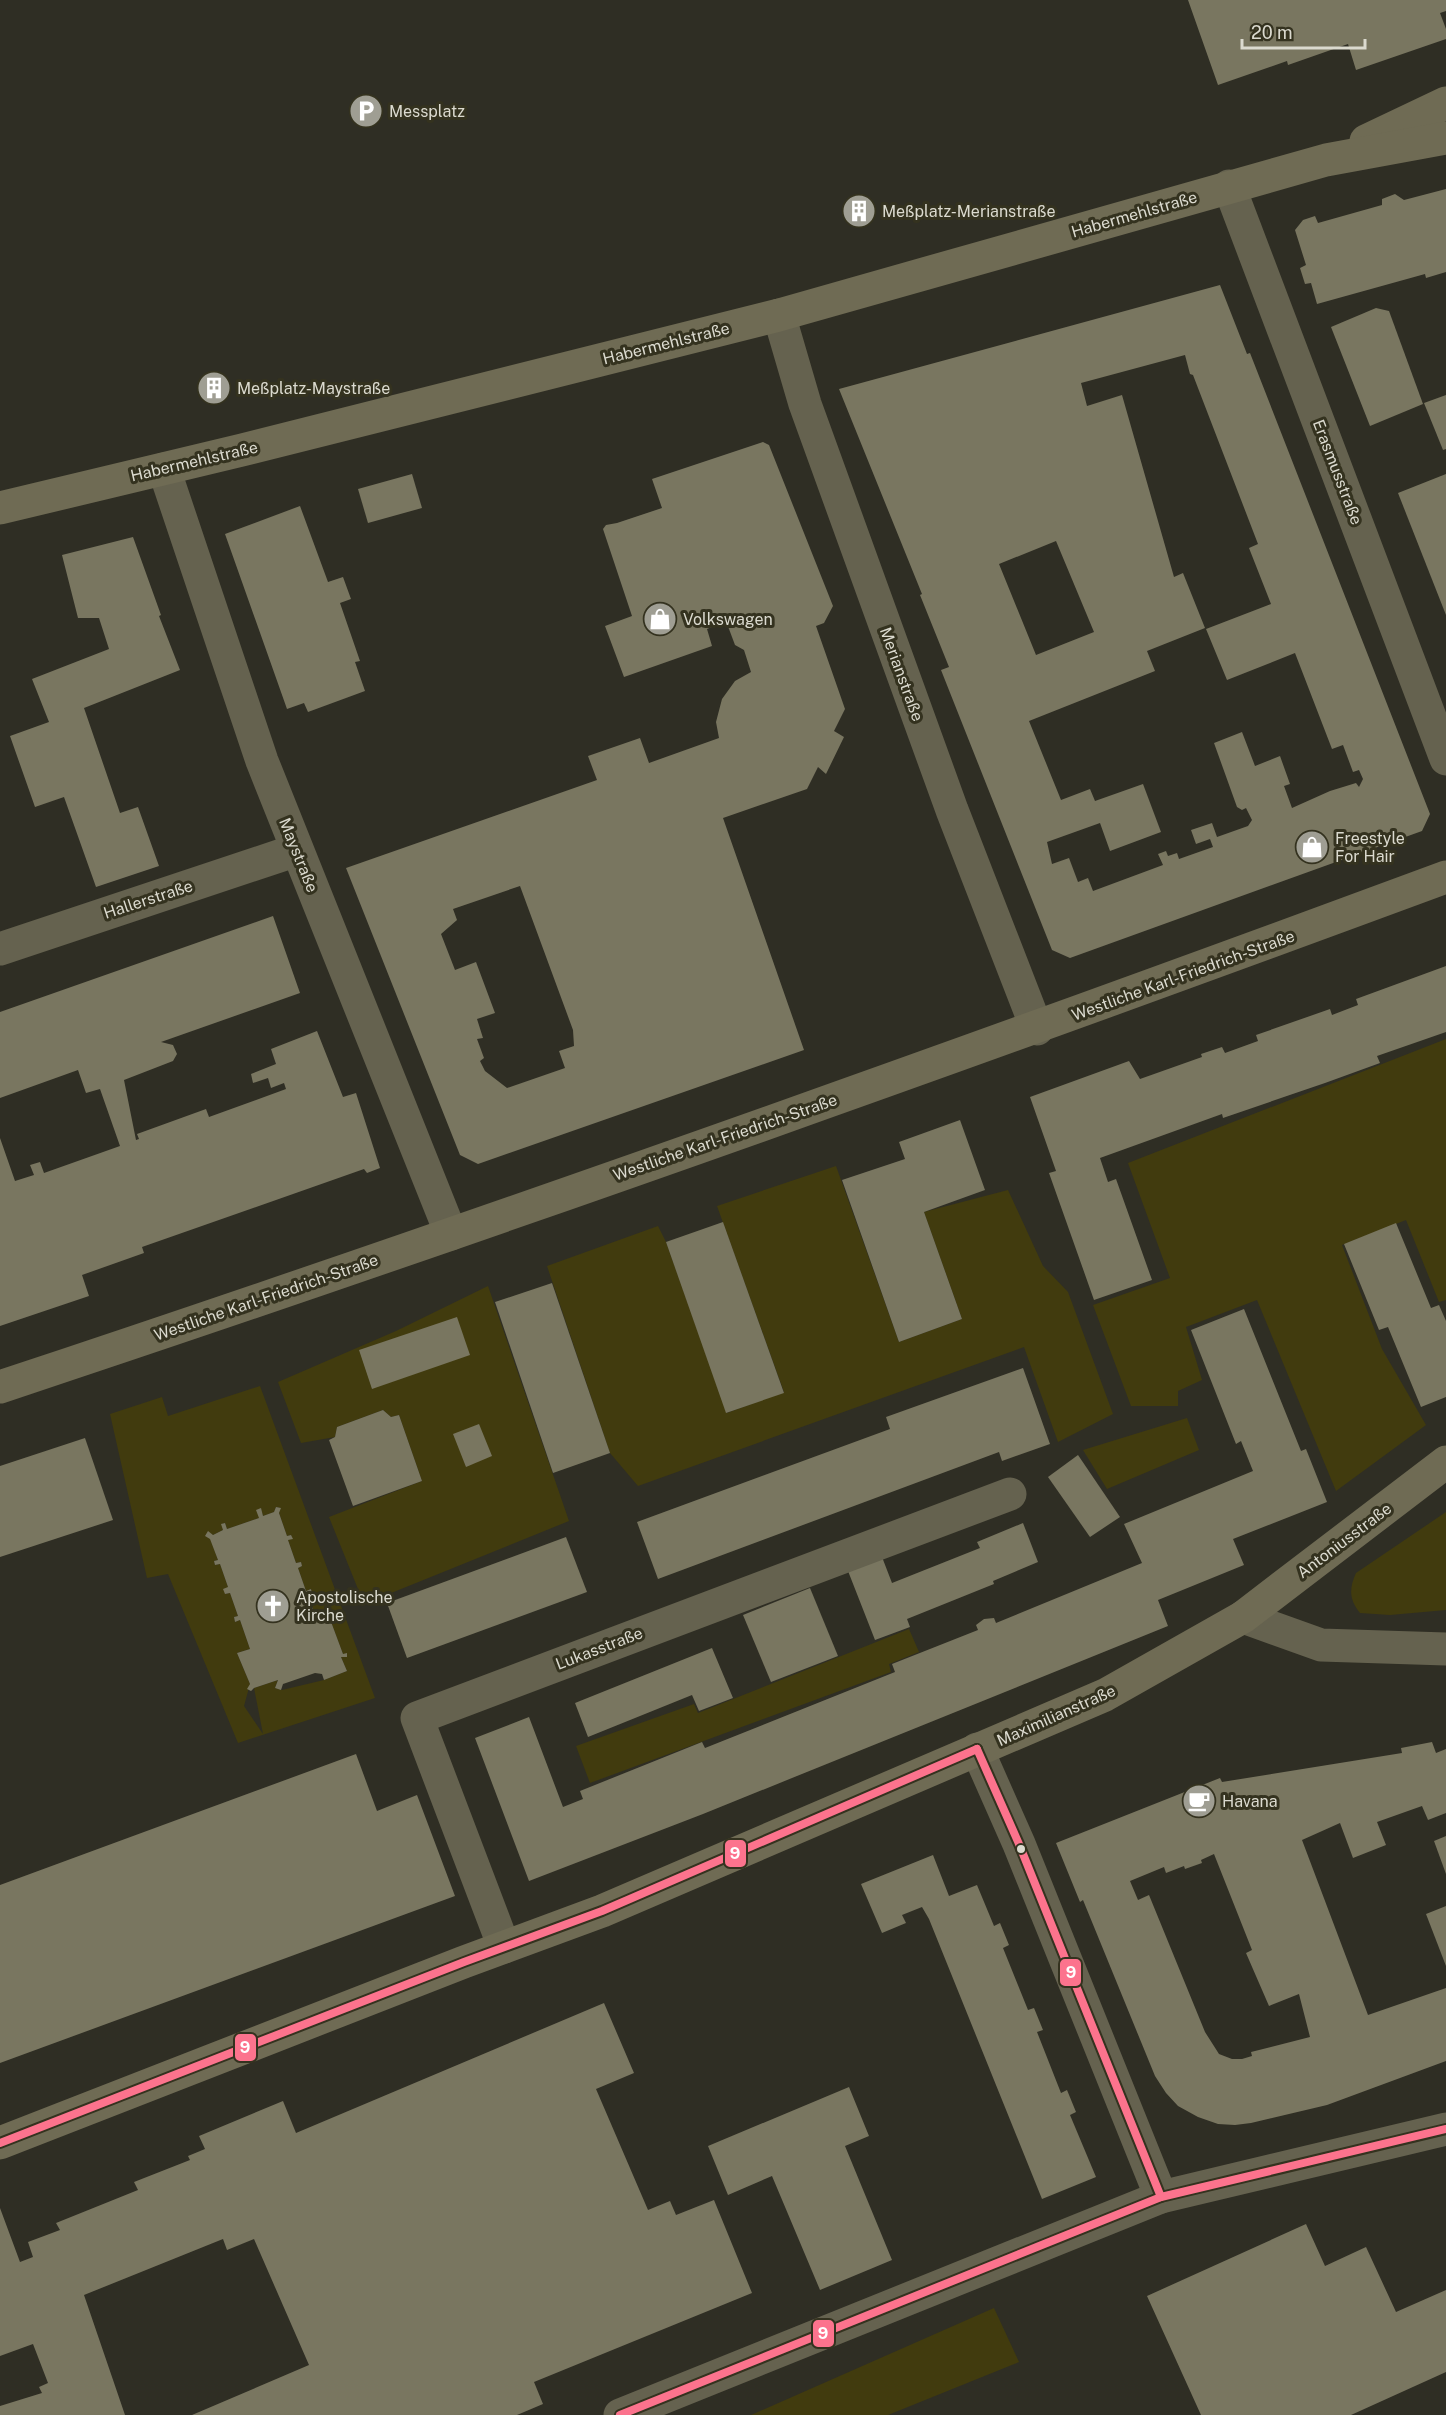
<svg xmlns="http://www.w3.org/2000/svg" width="1446" height="2415" font-family="'Public Sans',sans-serif">
	<style>
		.green { fill: #413b0e; fill-rule: evenodd }
		.building { fill: #797660; fill-rule: evenodd }
		.lines { fill: none; stroke-linecap: round; stroke-linejoin: round }
		.street { stroke: #65624f; stroke-width: 33 }
		.secondary { stroke: #6f6b54; stroke-width: 33 }
		.bus-1-casing { stroke: #34321f; stroke-width: 12 }
		.bus-1 { stroke: #fc738d; stroke-width: 8 }
		.bus-dot { fill: #dbdacf; stroke: #34321f; stroke-width: 2 }
		.labels { text-anchor: middle; stroke-width: 6; stroke-linejoin: round; paint-order: stroke }
		.poi-label { font-size: 16px; fill: #dbdacf; stroke: #34321f; text-anchor: start }
		.street-label { font-size: 16px; fill: #dbdacf; stroke: #34321f }
		.line-badge { stroke: #34321f; stroke-width: 2 }
		.badge-label { font-size: 16px; text-anchor: middle; font-weight: bold; fill: #fff }
	</style>
	<rect width="100%" height="100%" fill="#2f2e24"/>
	<g class="green">
		<path d="M1446,1039V1300L1439,1302L1406,1220L1342,1245L1382,1349L1426,1425L1336,1491L1257,1300L1186,1327L1202,1380L1178,1391V1406H1131L1093,1305L1170,1278L1128,1163Z"/>
		<path d="M836,1166L899,1342L962,1319L924,1212L1008,1190L1043,1266L1068,1292L1113,1414L1058,1442L1024,1347L638,1486L610,1453L547,1266L658,1226L666,1242L727,1413L784,1392L717,1206Z"/>
		<path d="M488,1286L569,1521L364,1604L329,1517L422,1481L399,1415L391,1417L383,1410L337,1427L335,1437L301,1443L278,1382L396,1331Z"/>
		<path d="M260,1386L375,1698L238,1743L168,1574L147,1578L110,1414L162,1397L168,1416ZM276,1507L280,1508L279,1513L287,1536L291,1535L292,1538L288,1540L296,1563L301,1562L302,1566L298,1568L306,1591L311,1589L312,1593L308,1595L318,1623L330,1619L343,1654H346L347,1657H341L347,1671L324,1680L282,1690L275,1688L278,1680L254,1688L263,1734L244,1706L250,1684L237,1653L250,1649L240,1620L235,1622L234,1617L238,1616L230,1593L225,1594L228,1587L220,1564L215,1565L214,1561L218,1560L208,1532L213,1535L223,1530L222,1524L225,1523L227,1529L259,1518L261,1509L263,1516L274,1512Z"/>
		<path d="M1187,1418L1199,1450L1107,1489L1083,1450Z"/>
		<path d="M1446,1512V1610L1390,1615L1360,1613C1349,1599 1349,1589 1356,1573Z"/>
		<path d="M909,1629L919,1652L889,1664L891,1672L590,1783L576,1746L694,1704L698,1713Z"/>
		<path d="M994,2308L1019,2362L888,2415H751Z"/>
	</g>
	<g class="building">
		<path d="M1188,0H1446V11L1440,13L1446,29V39L1356,70L1348,44L1288,65L1287,61L1218,85Z"/>
		<path d="M1446,189V272L1426,278L1425,274L1317,304L1311,283L1305,284L1300,268L1306,265L1295,230L1303,220L1315,216L1318,223L1382,205V199L1395,194L1404,200Z"/>
		<path d="M871,200L873,216L846,221L844,205Z"/>
		<path d="M1220,285L1247,354L1250,353L1430,814L1422,831L1070,958L1052,950L941,670L949,667L920,595L922,594L839,389ZM1185,355L1190,374L1193,375L1258,544L1249,548L1271,604L1206,629L1227,680L1295,653L1332,749L1343,745L1353,772L1359,770L1363,779L1359,787L1356,783L1330,791L1292,808L1284,786L1290,784L1280,756L1255,766L1242,732L1214,743L1237,807L1242,810L1246,808L1252,820L1248,826L1217,837L1212,823L1191,830L1196,844L1210,839L1213,847L1179,859L1177,853L1168,856L1166,851L1158,854L1163,865L1093,891L1088,878L1078,882L1069,858L1052,864L1047,842L1100,823L1110,851L1161,832L1143,784L1095,801L1090,789L1061,800L1029,721L1155,671L1147,651L1205,628L1183,573L1174,577L1122,395L1087,406L1081,383ZM1056,541L1094,632L1036,655L999,564Z"/>
		<path d="M1376,308L1389,311L1423,404L1370,426L1331,327Z"/>
		<path d="M223,378L226,393L206,398L202,382Z"/>
		<path d="M1446,395V449L1443,450L1424,403Z"/>
		<path d="M763,442L769,445L833,606L824,623L816,626L845,709L834,731L844,737L826,774L818,767L807,789L723,818L804,1050L478,1164L460,1155L346,868L597,780L588,756L640,738L649,763L719,738L716,722L722,699L735,681L751,672L744,650L735,645L726,621L707,629L712,646L624,677L605,626L632,616L603,529L606,525L617,523L662,508L652,479ZM520,886L573,1030L574,1046L559,1051L565,1068L507,1088L485,1071L480,1061L484,1058L477,1039L483,1038L477,1019L495,1013L476,962L455,970L441,934L457,920L453,909Z"/>
		<path d="M412,474L422,508L368,523L358,489Z"/>
		<path d="M1446,474V615L1398,493Z"/>
		<path d="M300,506L328,582L343,577L351,599L340,603L360,661L355,662L365,691L308,712L304,703L287,709L225,534Z"/>
		<path d="M133,537L161,615L159,616L180,670L84,708L120,813L138,807L159,866L96,887L64,797L35,807L10,736L49,722L32,679L109,649L99,618H78L62,555Z"/>
		<path d="M273,916L300,993L161,1042L173,1045L177,1054L173,1061L124,1080L136,1140L139,1139L137,1134L206,1109L209,1117L286,1089L284,1083L271,1088L268,1078L253,1083L251,1074L276,1064L271,1049L317,1031L343,1097L356,1093L380,1168L367,1173L364,1169L142,1247L144,1253L82,1275L89,1296L0,1326V1138L15,1181L34,1175L30,1165L40,1162L44,1173L120,1146L100,1089L86,1093L78,1070L0,1098V1012Z"/>
		<path d="M1446,966V1032L1377,1056L1380,1063L1325,1083L1223,1118L1222,1114L1100,1158L1108,1182L1116,1179L1152,1280L1094,1300L1049,1173L1056,1171L1030,1097L1129,1061L1140,1079L1202,1057L1201,1054L1222,1047L1225,1053L1258,1041L1256,1035L1330,1009L1332,1015L1358,1005L1356,999Z"/>
		<path d="M960,1120L985,1190L924,1212L962,1319L899,1342L842,1180L905,1159L899,1142Z"/>
		<path d="M723,1222L784,1393L726,1413L666,1242Z"/>
		<path d="M1396,1223L1431,1308L1439,1305L1446,1321V1397L1421,1407L1388,1327L1379,1330L1344,1244Z"/>
		<path d="M552,1283L610,1453L553,1473L495,1302Z"/>
		<path d="M1244,1309L1301,1451L1306,1449L1327,1502L1233,1539L1244,1565L1158,1600L1168,1626L703,1814L529,1881L475,1738L529,1717L563,1807L583,1799L580,1791L702,1742L705,1748L895,1672L892,1664L978,1630L976,1625L984,1619L994,1618L996,1623L1142,1563L1124,1524L1253,1471L1241,1441L1236,1444L1191,1330Z"/>
		<path d="M457,1317L470,1355L372,1389L359,1350Z"/>
		<path d="M1023,1368L1050,1444L1002,1461L999,1452L658,1579L637,1522L890,1429L886,1417Z"/>
		<path d="M383,1410L391,1417L399,1415L422,1481L353,1506L329,1440L335,1437L337,1427Z"/>
		<path d="M479,1424L492,1456L466,1467L453,1434Z"/>
		<path d="M85,1438L113,1520L0,1557V1466Z"/>
		<path d="M1078,1455L1120,1517L1090,1537L1048,1477Z"/>
		<path d="M276,1507L281,1508L279,1513L287,1536L291,1535L293,1539L288,1540L296,1563L301,1562L302,1566L298,1568L306,1591L311,1589L312,1594L308,1595L318,1623L330,1619L343,1654L347,1653V1657H341L347,1671L324,1680L322,1674L315,1673L283,1684L281,1690L275,1688L278,1680L254,1688L251,1691L247,1689L250,1684L237,1653L250,1649L240,1620L235,1622L234,1617L238,1616L230,1593L225,1594L223,1589L228,1587L220,1564L215,1565L214,1561L218,1560L210,1539L205,1536L208,1531L213,1535L223,1530L221,1524L225,1523L227,1529L259,1518L256,1510L261,1508L263,1516L274,1512Z"/>
		<path d="M1023,1523L1038,1562L993,1581L994,1584L907,1619L910,1627L875,1640L848,1571L882,1557L892,1583L980,1548L977,1542Z"/>
		<path d="M566,1537L587,1592L407,1658L387,1603Z"/>
		<path d="M810,1588L838,1656L771,1682L743,1615Z"/>
		<path d="M712,1648L733,1698L699,1711L692,1695L588,1737L575,1703Z"/>
		<path d="M1432,1742L1436,1753L1446,1749V1813L1428,1820L1422,1806L1377,1822L1386,1845L1353,1858L1340,1823L1302,1840L1368,2015L1446,1988V2061L1327,2105L1251,2123L1235,2125L1218,2124L1198,2117L1178,2106L1166,2093L1155,2076L1083,1900L1080,1902L1056,1843L1220,1778L1222,1782L1402,1753L1401,1748ZM1214,1854L1252,1950L1246,1953L1269,2006L1299,1994L1310,2037L1251,2052L1252,2056L1242,2059H1232L1219,2054L1205,2032L1149,1895L1138,1900L1130,1881L1164,1867L1166,1873L1184,1866L1185,1869L1202,1863L1201,1860Z"/>
		<path d="M356,1754L377,1811L417,1795L455,1896L0,2063V1885Z"/>
		<path d="M1446,1836V1874L1434,1841Z"/>
		<path d="M933,1855L949,1896L977,1885L994,1926L1000,1923L1009,1945L1003,1948L1028,2010L1034,2008L1043,2030L1037,2032L1061,2093L1067,2090L1076,2112L1070,2115L1096,2177L1042,2199L929,1919L922,1907L902,1915L906,1923L882,1933L861,1884Z"/>
		<path d="M1446,1906V1966L1426,1914Z"/>
		<path d="M604,2003L634,2073L596,2089L648,2210L670,2201L676,2215L714,2200L752,2293L534,2382L543,2404L517,2415H192L309,2365L254,2239L227,2250L223,2239L84,2295L125,2415H0V2406L42,2393L39,2387L48,2383L33,2344L0,2356V2208L20,2262L33,2257L28,2242L60,2230L56,2223L138,2190L134,2182L190,2160L188,2156L205,2149L199,2136L283,2101L296,2133Z"/>
		<path d="M849,2087L869,2136L845,2146L892,2260L820,2290L772,2176L728,2195L708,2146Z"/>
		<path d="M1306,2224L1325,2266L1366,2247L1396,2312L1446,2290V2372L1351,2415H1201L1147,2296Z"/>
	</g>
	<g class="lines">
		<g class="street">
			<path d="M1229,186L1446,759"/>
			<path d="M779,315L805,404L952,810L1037,1029"/>
			<path d="M164,469L262,761L451,1234"/>
			<path d="M0,949L297,850"/>
			<path d="M1243,1617L1321,1645L1446,1649"/>
			<path d="M977,1749L1019,1844L1161,2197"/>
			<path d="M504,1947L417,1718L1010,1494"/>
			<path d="M620,2415L1161,2197L1446,2129"/>
		</g>
		<g class="secondary">
			<path d="M1366,141L1446,103"/>
			<path d="M0,508L242,450L779,315L1326,160L1446,138"/>
			<path d="M0,1387C485,1226 967,1054 1446,877"/>
			<path d="M0,2143L464,1962L602,1911L1105,1695L1243,1617L1446,1462"/>
		</g>
		<defs>
			<g id="bus-1">
				<path d="M977,1749L1019,1844L1161,2197"/>
				<path d="M0,2143L464,1962L602,1911L977,1749"/>
				<path d="M620,2415L1161,2197L1446,2129"/>
			</g>
		</defs>
		<use href="#bus-1" class="bus-1-casing"/>
		<use href="#bus-1" class="bus-1"/>
	</g>
	<defs>
		<symbol id="parking-disc" viewBox="-11 -11 22 22"><circle r="9.5" fill="#9f9e93" stroke="#34321f"/><path d="M-3.5-5.5H1a3.5 3.5 0 0 1 0 7H-1V5.5H-3.5ZM-1-3.4V-.6H.8a1.4 1.4 0 0 0 0-2.8Z" fill="#fff"/></symbol>
		<symbol id="building-disc" viewBox="-11 -11 22 22"><circle r="9.5" fill="#9f9e93" stroke="#34321f"/><path d="M-4-6H4V6H1V3H-1V6H-4ZM-2.5-4.3h1.7v1.8h-1.7ZM.8-4.3h1.7v1.8H.8ZM-2.5-1h1.7V.8h-1.7ZM.8-1h1.7V.8H.8Z" fill="#fff"/></symbol>
		<symbol id="shop-disc" viewBox="-11 -11 22 22"><circle r="9.5" fill="#9f9e93" stroke="#34321f"/><path d="M-5-2.5h2.3a2.7 3.5 0 0 1 5.4 0H5L5.5 6h-11ZM-1.5-2.5h3a1.5 2.3 0 0 0-3 0Z" fill="#fff"/></symbol>
		<symbol id="church-disc" viewBox="-11 -11 22 22"><circle r="9.5" fill="#9f9e93" stroke="#34321f"/><path d="M-1.2-6h2.4v3.5h3.3v2.4h-3.3V6h-2.4V-.1h-3.3v-2.4h3.3Z" fill="#fff"/></symbol>
		<symbol id="cafe-disc" viewBox="-11 -11 22 22"><circle r="9.5" fill="#9f9e93" stroke="#34321f"/><path d="M-5.5-4.5H6V0H3Q3 3.5 0 3.5H-2.5Q-5.5 3.5-5.5 0ZM3-3.2v2h1.7v-2ZM-6 4.5H4V6H-6Z" fill="#fff"/></symbol>
	</defs>
	<g fill-rule="evenodd">
		<use href="#parking-disc" x="347" y="92" width="38" height="38"/>
		<use href="#building-disc" x="840" y="192" width="38" height="38"/>
		<use href="#building-disc" x="195" y="369" width="38" height="38"/>
		<use href="#shop-disc" x="641" y="600" width="38" height="38"/>
		<use href="#shop-disc" x="1293" y="828" width="38" height="38"/>
		<use href="#church-disc" x="254" y="1587" width="38" height="38"/>
		<use href="#cafe-disc" x="1180" y="1782" width="38" height="38"/>
	</g>
	<circle class="bus-dot" cx="1021" cy="1849" r="5"/>
	<g class="labels">
		<g class="poi-label">
			<text x="389" y="117">Messplatz</text>
			<text x="882" y="217">Meßplatz-Merianstraße</text>
			<text x="237" y="394">Meßplatz-Maystraße</text>
			<text x="683" y="625">Volkswagen</text>
			<text x="1335" y="844">Freestyle<tspan x="1335" dy="18">For Hair</tspan></text>
			<text x="296" y="1603">Apostolische<tspan x="296" dy="18">Kirche</tspan></text>
			<text x="1222" y="1807">Havana</text>
		</g>
		<g class="street-label">
			<text transform="translate(1134 214) rotate(-16)" y="6">Habermehlstraße</text>
			<text transform="translate(666 343) rotate(-14)" y="6">Habermehlstraße</text>
			<text transform="translate(194 461) rotate(-13)" y="6">Habermehlstraße</text>
			<text transform="translate(1338 472) rotate(69)" y="6">Erasmusstraße</text>
			<text transform="translate(902 674) rotate(70)" y="6">Merianstraße</text>
			<text transform="translate(299 855) rotate(68)" y="6">Maystraße</text>
			<text transform="translate(148 899) rotate(-18)" y="6">Hallerstraße</text>
			<text transform="translate(1183 975) rotate(-20)" y="6">Westliche Karl-Friedrich-Straße</text>
			<text transform="translate(725 1137) rotate(-19)" y="6">Westliche Karl-Friedrich-Straße</text>
			<text transform="translate(266 1297) rotate(-19)" y="6">Westliche Karl-Friedrich-Straße</text>
			<text transform="translate(1344 1540) rotate(-37)" y="6">Antoniusstraße</text>
			<text transform="translate(599 1648) rotate(-21)" y="6">Lukasstraße</text>
			<text transform="translate(1056 1715) rotate(-24)" y="6">Maximilianstraße</text>
		</g>
	</g>
	<g class="line-badge">
		<rect x="724" y="1839" width="23" height="29" rx="6" fill="#fc738d"/>
		<rect x="1059" y="1958" width="23" height="29" rx="6" fill="#fc738d"/>
		<rect x="234" y="2033" width="23" height="29" rx="6" fill="#fc738d"/>
		<rect x="812" y="2319" width="23" height="29" rx="6" fill="#fc738d"/>
	</g>
	<g class="badge-label">
		<text x="735" y="1859">9</text>
		<text x="1071" y="1978">9</text>
		<text x="245" y="2053">9</text>
		<text x="823" y="2339">9</text>
	</g>
	<path d="M1242 39v9h123v-9" fill="none" stroke="#dbdacf" stroke-width="3"/>
	<text x="1251" y="39" font-size="18" fill="#dbdacf" stroke="#34321f" stroke-width="4.5" paint-order="stroke">20 m</text>
</svg>
